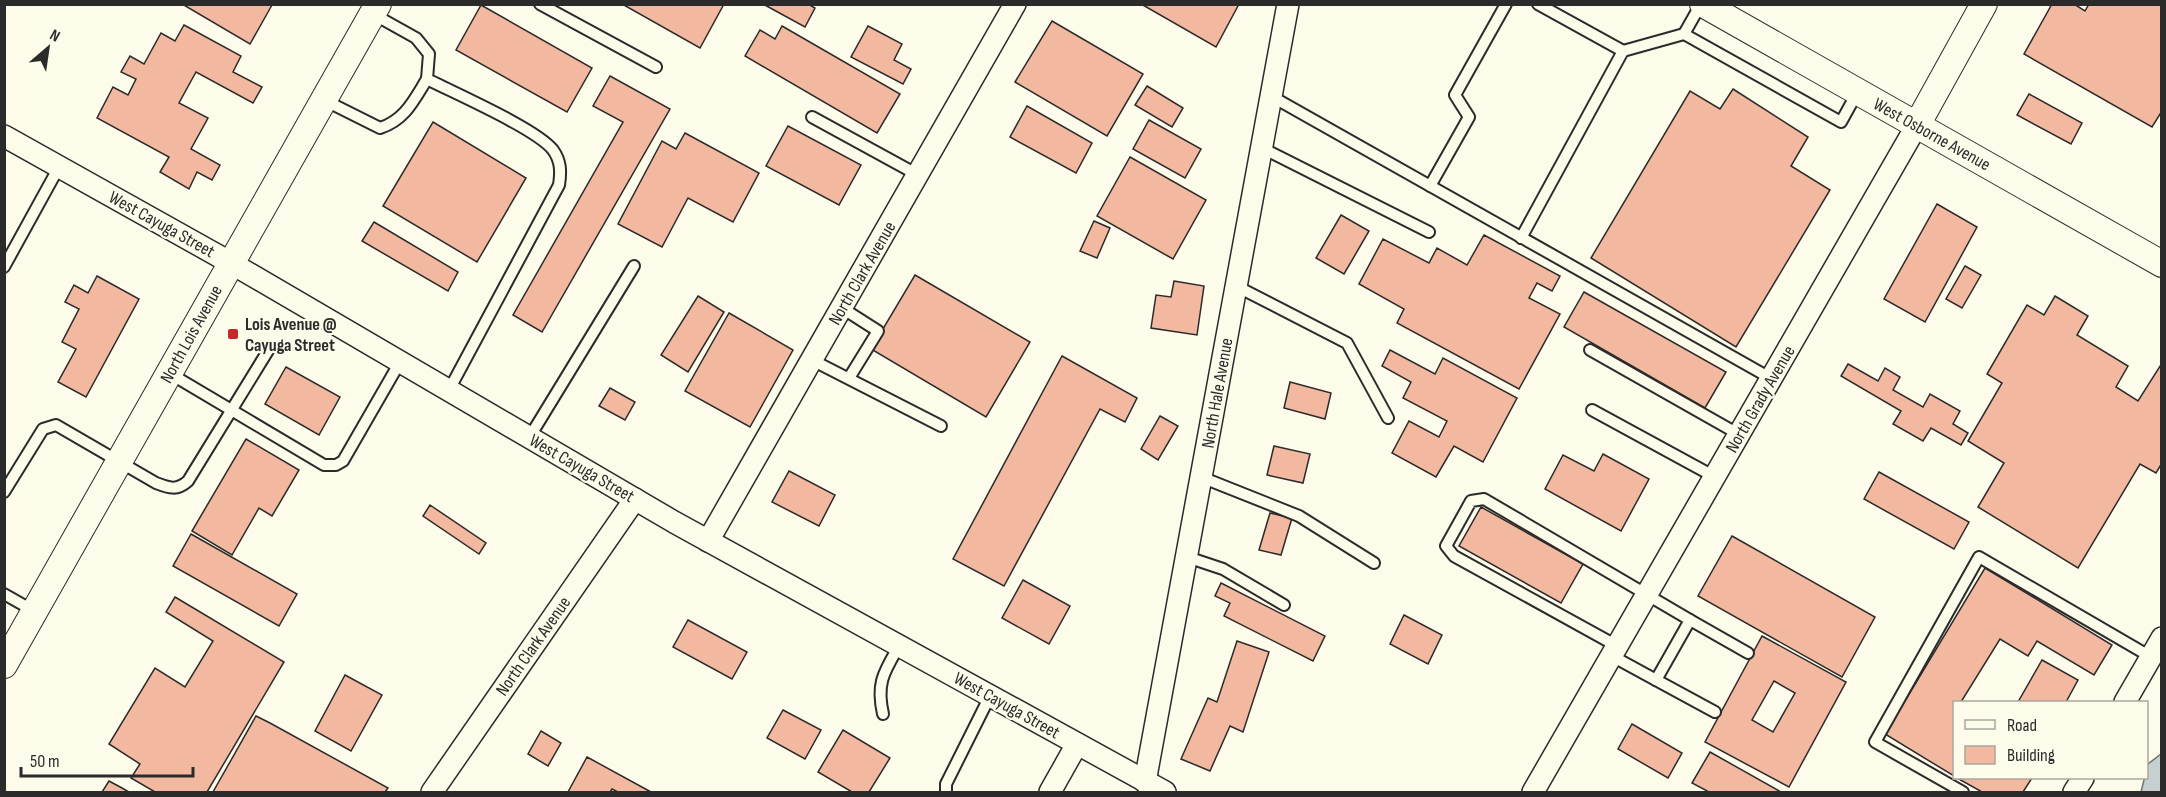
<svg xmlns="http://www.w3.org/2000/svg" width="2166" height="797" font-family="'Sofia Sans Condensed',sans-serif">
	<style>
		.water { fill: #c7d0d0; stroke: #74746e; stroke-width: 1.5 }
		.building { fill: #f2b8a0; stroke: #2b2b2b; stroke-width: 1.5; fill-rule: evenodd }
		.lines { fill: none; stroke-linecap: round; stroke-linejoin: round }
		.service-casing { stroke: #2b2b2b; stroke-width: 14 }
		.minor-casing { stroke: #2b2b2b; stroke-width: 24 }
		.tertiary-casing { stroke: #2b2b2b; stroke-width: 28 }
		.service { stroke: #fdfbea; stroke-width: 10 }
		.minor { stroke: #fdfbea; stroke-width: 21 }
		.tertiary { stroke: #fdfbea; stroke-width: 26 }
		.poi-dot { fill: #c62828; stroke: #fdfbea; stroke-width: 2 }
		.labels { text-anchor: middle; stroke-width: 4.5; stroke-linejoin: round; paint-order: stroke }
		.street-label { font-size: 18px; fill: #2b2b2b; stroke: #fdfbea }
		.poi-label { font-size: 18px; font-weight: bold; fill: #2b2b2b; stroke: #fdfbea; text-anchor: start }
	</style>
	<rect width="100%" height="100%" fill="#fdfbea"/>
	<path class="water" d="M2161,754V792H2141L2148,764Z"/>
	<g class="building">
		<path d="M182,4H271L272,5L250,44Z"/>
		<path d="M622,4H724L700,48Z"/>
		<path d="M763,4H808L815,8L805,27Z"/>
		<path d="M1141,4H1239L1216,47Z"/>
		<path d="M2052,4H2074L2085,11L2089,4H2162V111L2152,127L2024,54Z"/>
		<path d="M481,5L592,68L567,112L456,50Z"/>
		<path d="M1052,21L1143,74L1107,136L1015,82Z"/>
		<path d="M184,25L241,56L233,72L262,87L253,103L196,72L179,103L208,118L191,149L220,165L212,180L197,172L189,189L160,172L169,157L97,118L113,87L128,95L136,79L121,72L130,56L144,64L161,33L175,41Z"/>
		<path d="M782,26L900,94L877,133L745,56L760,30L775,39Z"/>
		<path d="M868,26L902,44L894,60L911,69L903,84L851,57Z"/>
		<path d="M610,76L670,109L542,332L513,315L623,122L593,106Z"/>
		<path d="M1147,86L1183,108L1172,127L1135,105Z"/>
		<path d="M1733,89L1808,137L1791,166L1830,190L1736,347L1591,258L1690,91L1720,109Z"/>
		<path d="M2029,94L2082,123L2071,144L2017,115Z"/>
		<path d="M1027,106L1092,143L1076,173L1010,137Z"/>
		<path d="M1149,120L1201,149L1185,178L1133,149Z"/>
		<path d="M433,122L526,178L477,262L383,206Z"/>
		<path d="M788,126L861,165L839,205L766,166Z"/>
		<path d="M685,133L759,173L733,222L688,198L662,247L618,224L662,141L676,149Z"/>
		<path d="M1130,157L1206,200L1173,259L1097,216Z"/>
		<path d="M1937,204L1977,227L1925,322L1884,299Z"/>
		<path d="M1341,215L1369,231L1344,274L1316,258Z"/>
		<path d="M1094,221L1110,228L1097,258L1080,251Z"/>
		<path d="M374,222L458,272L448,291L362,241Z"/>
		<path d="M1484,235L1560,276L1552,291L1537,283L1529,298L1560,314L1519,389L1397,323L1404,309L1359,284L1383,239L1429,263L1437,248L1467,265Z"/>
		<path d="M1965,266L1981,275L1962,308L1946,299Z"/>
		<path d="M915,275L1030,342L986,417L871,349Z"/>
		<path d="M97,276L139,299L86,397L58,382L76,349L62,342L79,309L65,302L74,285L88,293Z"/>
		<path d="M1174,281L1204,286L1197,335L1151,328L1156,295L1171,297Z"/>
		<path d="M1584,292L1726,372L1705,408L1564,327Z"/>
		<path d="M698,296L724,312L688,372L661,355Z"/>
		<path d="M2055,296L2088,316L2077,335L2128,366L2116,387L2138,401L2162,363V463L2156,473L2140,464L2078,568L1978,507L2004,463L1968,441L2002,383L1987,374L2027,305L2044,315Z"/>
		<path d="M729,313L793,350L750,427L685,391Z"/>
		<path d="M1390,350L1435,374L1443,358L1517,398L1483,462L1454,446L1436,477L1392,453L1409,421L1439,437L1447,421L1403,398L1411,382L1382,366Z"/>
		<path d="M1062,356L1137,398L1125,422L1100,409L1004,586L953,559Z"/>
		<path d="M1848,364L1878,381L1885,368L1900,377L1893,390L1923,407L1930,394L1960,411L1953,424L1968,433L1961,445L1931,428L1923,441L1893,424L1901,411L1841,376Z"/>
		<path d="M286,367L340,397L319,435L265,404Z"/>
		<path d="M1290,382L1331,393L1325,419L1284,408Z"/>
		<path d="M610,388L635,402L625,420L599,406Z"/>
		<path d="M1160,416L1178,426L1158,460L1141,449Z"/>
		<path d="M246,439L299,470L272,516L259,508L232,555L192,531Z"/>
		<path d="M1274,446L1310,454L1303,483L1267,475Z"/>
		<path d="M1603,454L1649,479L1621,531L1545,489L1563,455L1594,471Z"/>
		<path d="M789,471L835,495L819,526L772,502Z"/>
		<path d="M1879,472L1969,522L1954,549L1864,499Z"/>
		<path d="M430,505L486,543L479,554L423,516Z"/>
		<path d="M1481,507L1583,564L1561,603L1459,546Z"/>
		<path d="M1270,513L1292,518L1281,555L1259,550Z"/>
		<path d="M191,534L297,594L279,626L173,566Z"/>
		<path d="M1732,536L1875,617L1842,677L1698,596Z"/>
		<path d="M1985,568L2112,645L2094,675L2037,641L2028,656L2000,639L1961,702H1954V776L1885,734Z"/>
		<path d="M1023,580L1070,606L1049,644L1002,618Z"/>
		<path d="M1221,583L1325,636L1313,661L1224,616L1230,603L1215,596Z"/>
		<path d="M175,597L284,662L207,792H155L131,778L140,764L109,744L155,668L185,687L213,641L166,612Z"/>
		<path d="M1404,615L1442,635L1428,664L1390,644Z"/>
		<path d="M688,620L747,652L732,679L673,647Z"/>
		<path d="M1762,636L1846,682L1789,787L1705,742ZM1774,681L1795,693L1773,732L1752,720Z"/>
		<path d="M1237,641L1269,652L1243,732L1230,726L1210,771L1181,759L1208,698L1217,702Z"/>
		<path d="M2042,660L2078,680L2066,702H2018Z"/>
		<path d="M345,675L382,695L351,751L315,731Z"/>
		<path d="M783,710L821,730L805,759L767,738Z"/>
		<path d="M256,716L270,723L388,788L385,792H213Z"/>
		<path d="M1632,724L1682,753L1668,778L1618,749Z"/>
		<path d="M843,730L890,758L869,792H852L818,772Z"/>
		<path d="M541,731L561,743L548,766L528,754Z"/>
		<path d="M1710,752L1781,792H1709L1692,783Z"/>
		<path d="M587,757L651,792H618L612,789L610,792H568Z"/>
		<path d="M1957,778H2032L2023,792H1982Z"/>
		<path d="M109,781L122,788L129,792H102Z"/>
	</g>
	<g class="lines">
		<defs>
			<g id="service">
				<path d="M540,4L656,67"/>
				<path d="M1701,4L1684,34L1841,122L1857,93"/>
				<path d="M373,14L416,38L429,54L427,79C454,93 537,129 553,150C561,161 561,172 559,185L449,390"/>
				<path d="M1623,51L1684,34"/>
				<path d="M1271,96L1772,379"/>
				<path d="M324,100L380,128C405,120 414,100 427,79"/>
				<path d="M812,117L918,175"/>
				<path d="M1262,148L1429,232"/>
				<path d="M1430,186L1469,117L1455,95L1506,4"/>
				<path d="M1521,238L1623,51L1538,4"/>
				<path d="M4,267L59,167"/>
				<path d="M1236,286L1347,343L1388,418"/>
				<path d="M842,308L878,331L849,378"/>
				<path d="M1590,350L1740,435"/>
				<path d="M812,360L941,426"/>
				<path d="M169,373L324,465H336L343,461L400,362"/>
				<path d="M1592,410L1715,477"/>
				<path d="M529,438L634,266"/>
				<path d="M1201,477L1299,516L1374,563"/>
				<path d="M4,492L43,429L56,425L156,483C169,488 177,491 188,481L269,349"/>
				<path d="M1187,557L1223,569L1284,605"/>
				<path d="M4,594L34,611"/>
				<path d="M1690,620L1748,653"/>
				<path d="M1612,656L1656,680L1690,620L1484,499L1471,501L1446,546L1454,556L1617,646"/>
				<path d="M1656,680L1715,712"/>
				<path d="M883,714C876,683 884,672 899,646"/>
				<path d="M946,792V784L990,696"/>
				<path d="M1963,792L1875,742L1979,557L2151,657"/>
			</g>
			<g id="minor">
				<path d="M4,136L231,263L674,522L1165,792"/>
				<path d="M708,541L1015,4"/>
				<path d="M2125,702L2162,638"/>
				<path d="M1145,782L1288,4"/>
				<path d="M432,792L635,499"/>
				<path d="M1050,792L1077,744"/>
				<path d="M1533,792L1917,125"/>
				<path d="M2074,792L2083,778"/>
			</g>
			<g id="tertiary">
				<path d="M1703,4L2162,264"/>
				<path d="M1917,125L1984,4"/>
				<path d="M4,665L378,4"/>
			</g>
		</defs>
		<use href="#service" class="service-casing"/>
		<use href="#minor" class="minor-casing"/>
		<use href="#tertiary" class="tertiary-casing"/>
		<use href="#service" class="service"/>
		<use href="#minor" class="minor"/>
		<use href="#tertiary" class="tertiary"/>
	</g>
	<rect class="poi-dot" x="227" y="328" width="12" height="12" rx="3"/>
	<g class="labels">
		<g class="street-label">
			<text transform="translate(1932 134) rotate(29)" y="6">West Osborne Avenue</text>
			<text transform="translate(162 224) rotate(29)" y="6">West Cayuga Street</text>
			<text transform="translate(862 273) rotate(-60)" y="6">North Clark Avenue</text>
			<text transform="translate(191 334) rotate(-61)" y="6">North Lois Avenue</text>
			<text transform="translate(1217 393) rotate(-80)" y="6">North Hale Avenue</text>
			<text transform="translate(1760 399) rotate(-60)" y="6">North Grady Avenue</text>
			<text transform="translate(582 468) rotate(30)" y="6">West Cayuga Street</text>
			<text transform="translate(533 646) rotate(-55)" y="6">North Clark Avenue</text>
			<text transform="translate(1007 705) rotate(29)" y="6">West Cayuga Street</text>
		</g>
		<g class="poi-label">
			<text x="245" y="330">Lois Avenue @<tspan x="245" dy="21">Cayuga Street</tspan></text>
		</g>
	</g>
	<rect width="2166" height="797" fill="none" stroke="#2b2b2b" stroke-width="12"/>
	<rect x="1953" y="701" width="195" height="78" fill="#fdfbea" stroke="#a9a89e" stroke-width="1.5"/>
	<rect x="1965" y="720" width="30" height="9" fill="#fdfbea" stroke="#a9a89e" stroke-width="1.5"/>
	<text x="2007" y="731" font-size="18" fill="#2b2b2b">Road</text>
	<rect x="1965" y="746" width="30" height="18" fill="#f2b8a0" stroke="#a9a89e" stroke-width="1.5"/>
	<text x="2007" y="761" font-size="18" fill="#2b2b2b">Building</text>
	<g transform="translate(48 48) rotate(29)" stroke="#fdfbea" stroke-width="4.5" paint-order="stroke">
	<path d="M0-4.5L10 22L0 15L-10 22Z" fill="#2b2b2b"/>
	<text y="-9" font-size="16" font-weight="bold" text-anchor="middle" fill="#2b2b2b">N</text>
	</g>
	<path d="M21 767v9h172v-9" fill="none" stroke="#2b2b2b" stroke-width="3"/>
	<text x="30" y="767" font-size="18" fill="#2b2b2b" stroke="#fdfbea" stroke-width="4.5" paint-order="stroke">50 m</text>
</svg>
